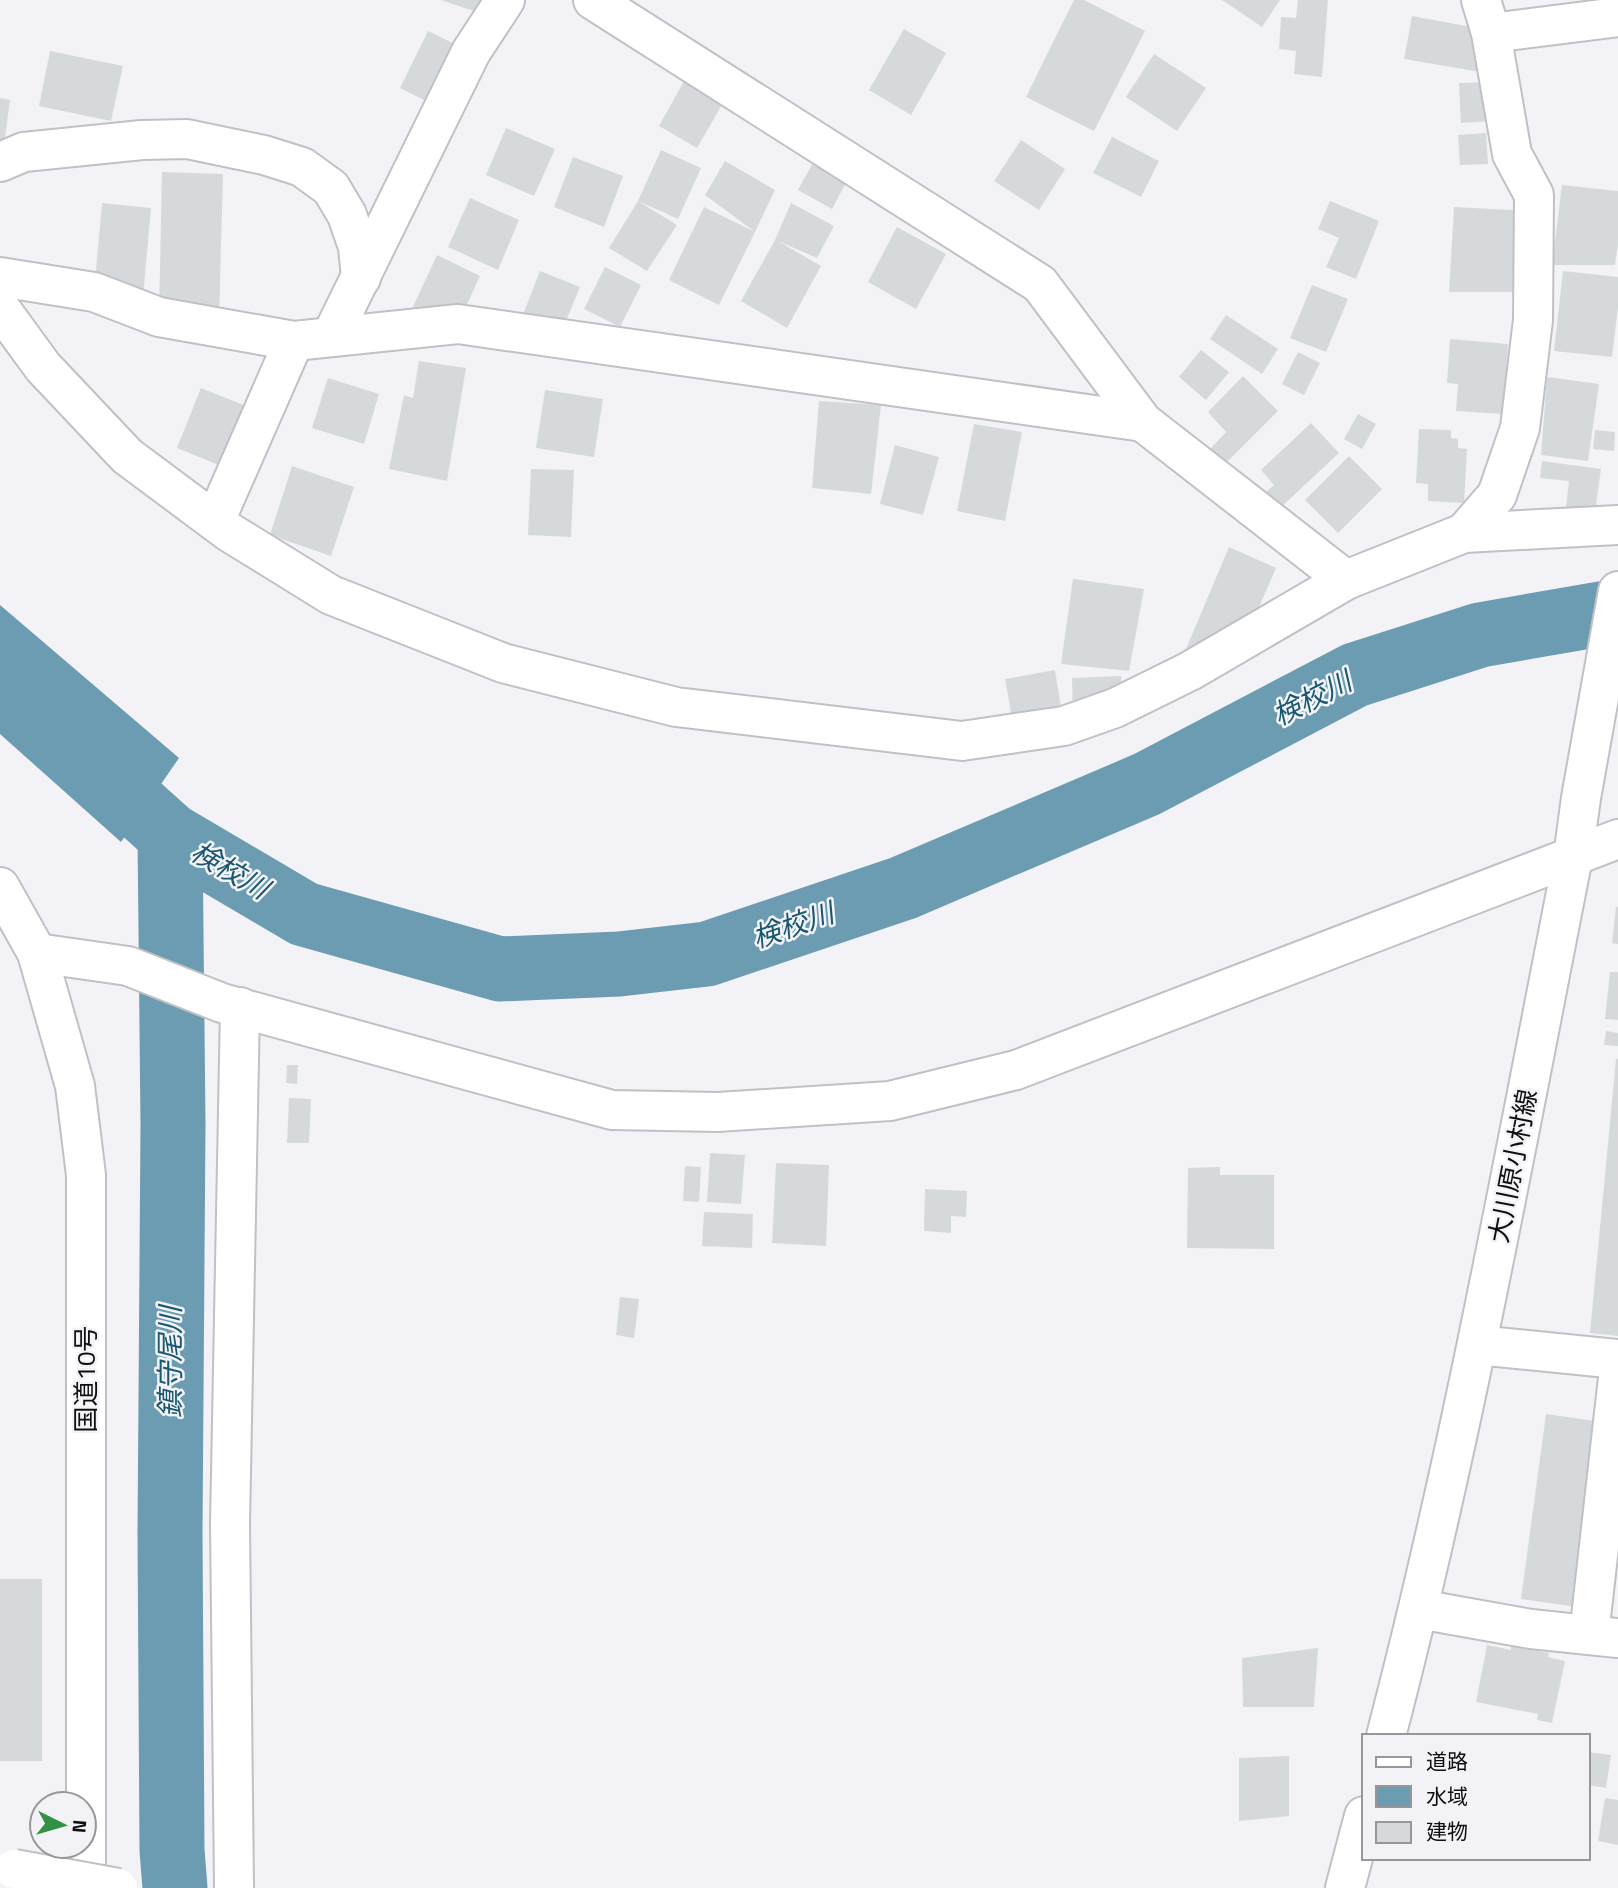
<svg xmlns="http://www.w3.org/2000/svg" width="1618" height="1888" font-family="'Titillium Web','Noto Sans JP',sans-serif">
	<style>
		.water { fill: #6c9cb1 }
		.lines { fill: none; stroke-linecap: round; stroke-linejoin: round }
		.river { stroke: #6c9cb1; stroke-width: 65 }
		.building { fill: #d6d9dc }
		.minor-casing { stroke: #c1c1c5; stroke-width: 42 }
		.major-casing { stroke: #c1c1c5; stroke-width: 42 }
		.highway-casing { stroke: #c1c1c5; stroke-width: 42 }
		.minor { stroke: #fff; stroke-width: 38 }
		.major { stroke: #fff; stroke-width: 38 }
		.highway { stroke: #fff; stroke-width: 38 }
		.highway-bridge-casing { stroke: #c1c1c5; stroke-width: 42; stroke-linecap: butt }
		.highway-bridge { stroke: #fff; stroke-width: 38 }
		.labels { text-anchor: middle; stroke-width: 5; stroke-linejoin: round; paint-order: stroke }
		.street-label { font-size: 26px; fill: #0e0e10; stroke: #f3f3f7 }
		.water-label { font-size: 28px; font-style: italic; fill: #18576e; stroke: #f3f3f7 }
	</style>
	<rect width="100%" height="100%" fill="#f3f3f7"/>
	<path class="water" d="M0,605L179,758L121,842L0,734Z"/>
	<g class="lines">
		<g class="river">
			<path d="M0,682L170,835L304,914L500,969L619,964L707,954L903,888L1147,784L1355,675L1480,635L1618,611"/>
			<path d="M170,835L173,1125L170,1532L172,1850L175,1888"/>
		</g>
	</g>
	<g class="building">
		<path d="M441,0H493L488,16Z"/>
		<path d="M1074,0H1084L1145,31L1094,131L1026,97Z"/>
		<path d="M1222,0H1280L1262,27Z"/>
		<path d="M1298,0H1328L1322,77L1294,74L1296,51L1279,49L1281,17L1296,18Z"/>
		<path d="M1412,16L1488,30L1481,72L1404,59Z"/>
		<path d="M904,29L946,53L911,115L869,90Z"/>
		<path d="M428,31L471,52L442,109L400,88Z"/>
		<path d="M50,51L123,66L111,121L39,106Z"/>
		<path d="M1154,54L1206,88L1177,131L1126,97Z"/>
		<path d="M684,81L723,103L697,148L659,126Z"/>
		<path d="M1490,82L1492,121L1461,123L1459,83Z"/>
		<path d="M0,98L10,100L2,160H0Z"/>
		<path d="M506,128L555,149L534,196L486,175Z"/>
		<path d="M1486,133L1488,164L1460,165L1458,135Z"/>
		<path d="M1112,137L1159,161L1141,197L1093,173Z"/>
		<path d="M1021,140L1065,169L1039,210L994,181Z"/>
		<path d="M661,150L701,168L678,219L638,201L677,225L647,271L609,248L638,201Z"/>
		<path d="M573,157L623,176L604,227L554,207Z"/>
		<path d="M815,159L849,177L832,209L798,190Z"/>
		<path d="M725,161L775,190L755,232L719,305L669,280L704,207L755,232L705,195Z"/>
		<path d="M162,172L223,174L219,319L159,317Z"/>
		<path d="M1562,185L1618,191V243L1615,265H1552Z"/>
		<path d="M470,198L519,220L498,270L448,247Z"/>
		<path d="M1330,201L1379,221L1356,279L1326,267L1339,238L1318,229Z"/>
		<path d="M102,203L151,208L143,297L94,292Z"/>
		<path d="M791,203L834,226L817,258L778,241L821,266L787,328L741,301L775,240Z"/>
		<path d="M1454,207L1529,211L1527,292H1449Z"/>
		<path d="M897,227L946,254L916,309L868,282Z"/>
		<path d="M437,255L480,276L458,324L412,309Z"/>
		<path d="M605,267L641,285L620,327L584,309Z"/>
		<path d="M540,271L580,287L563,328L524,312Z"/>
		<path d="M1563,271L1618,277V307L1612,357L1554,351Z"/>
		<path d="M1312,285L1348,299L1326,352L1290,338Z"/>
		<path d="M1226,315L1278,349L1262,374L1210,339Z"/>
		<path d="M1450,339L1508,344L1503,414L1456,411L1458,384L1447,383Z"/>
		<path d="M1201,350L1229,372L1206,400L1179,377Z"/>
		<path d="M1298,352L1320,363L1304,395L1282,384Z"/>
		<path d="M419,361L466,368L447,481L389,469L404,395L413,398Z"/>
		<path d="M1243,376L1278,411L1224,465L1209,450L1226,432L1208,412Z"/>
		<path d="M1547,377L1599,384L1588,461L1541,455Z"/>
		<path d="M328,378L379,394L364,444L312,428Z"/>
		<path d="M201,388L246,406L221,466L177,448Z"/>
		<path d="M545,390L603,399L594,457L536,448Z"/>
		<path d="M819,401L881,405L871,494L812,488Z"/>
		<path d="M1358,414L1376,424L1362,449L1344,439Z"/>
		<path d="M1311,423L1339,453L1278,510L1263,495L1274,485L1261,470Z"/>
		<path d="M974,424L1022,432L1005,521L957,511Z"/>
		<path d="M1419,429L1451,430V438L1458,439V448L1467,449L1464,503L1428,501V484L1416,483Z"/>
		<path d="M1595,430L1615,432L1614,451L1593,449Z"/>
		<path d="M895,445L939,457L923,515L880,504Z"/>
		<path d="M1349,456L1382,489L1338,533L1305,500Z"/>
		<path d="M1542,461L1601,469L1595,511L1566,507L1569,481L1540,478Z"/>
		<path d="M292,466L354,487L331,556L270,535Z"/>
		<path d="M531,469L574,470L571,537L528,535Z"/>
		<path d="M1229,547L1276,568L1232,669L1186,649Z"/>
		<path d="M1073,579L1144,589L1129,671L1061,664Z"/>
		<path d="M1055,670L1064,726L1015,734L1005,679Z"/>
		<path d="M1121,676L1123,726L1073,728L1072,678Z"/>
		<path d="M1616,907H1618V944L1612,943Z"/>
		<path d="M1610,972H1618V1020L1605,1019Z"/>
		<path d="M1606,1031L1618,1033V1046L1604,1045Z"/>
		<path d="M1616,1059H1618V1336L1590,1333Z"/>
		<path d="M287,1065H298L297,1084L286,1083Z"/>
		<path d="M289,1098L311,1099L309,1143H287Z"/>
		<path d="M710,1153L745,1155L741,1204L707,1202Z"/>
		<path d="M776,1163L829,1165L826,1246L772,1243Z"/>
		<path d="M685,1166L701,1167L699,1202L683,1201Z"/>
		<path d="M1220,1167V1175H1274V1249L1187,1248L1188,1168Z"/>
		<path d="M925,1189L967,1191L966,1217L951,1216V1233L924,1231Z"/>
		<path d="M704,1212L753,1214L752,1248L702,1246Z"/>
		<path d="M620,1297L639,1299L634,1338L616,1335Z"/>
		<path d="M1546,1414L1602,1422L1577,1607L1521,1599Z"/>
		<rect x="0" y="1579" width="42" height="182"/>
		<path d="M1487,1645L1511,1650V1646L1549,1653L1548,1657L1565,1661L1552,1723L1537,1720L1538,1714L1476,1702Z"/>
		<path d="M1318,1648L1314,1707H1243L1242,1658Z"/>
		<path d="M1588,1752L1611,1755L1606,1788L1588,1785Z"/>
		<path d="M1289,1756V1816L1239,1821V1758Z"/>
		<path d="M1605,1798L1618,1800V1845L1598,1841Z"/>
	</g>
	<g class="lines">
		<defs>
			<g id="minor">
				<path d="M593,0L1040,284L1143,422L1346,580"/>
				<path d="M1491,33L1618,17"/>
				<path d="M0,162L24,152L142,140L187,139L264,155L302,167L331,188L347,215L358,247L361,278"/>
				<path d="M0,277L94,292L159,317L294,341L458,324L1143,422"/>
				<path d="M0,308L43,367L127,456L229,532L331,595L503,663L676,707L962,741L1064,726L1115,708L1190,671L1346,580L1464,533L1618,525"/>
				<path d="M331,337L471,52L505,0"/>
				<path d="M215,521L294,341"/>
				<path d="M1464,533L1497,495L1520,428L1533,320L1534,195L1512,154L1491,33L1481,0"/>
				<path d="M37,953L128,966L222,1003L612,1110L718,1112L890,1101L1016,1070L1618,839"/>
				<path d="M1477,1345L1618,1359"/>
				<path d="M1419,1609L1531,1629L1618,1638"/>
				<path d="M1589,1635L1618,1378"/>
				<path d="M234,1888L230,1524L240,1007"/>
			</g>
			<g id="major">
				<path d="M1386,1736C1462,1446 1515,1151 1573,857L1581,798L1618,591"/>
				<path d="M1345,1888L1364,1816"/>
			</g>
			<path id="highway" d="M0,887L37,953L75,1086L86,1175V1888"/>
		</defs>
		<use href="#minor" class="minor-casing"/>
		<use href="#major" class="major-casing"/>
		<use href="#highway" class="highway-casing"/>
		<use href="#minor" class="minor"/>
		<use href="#major" class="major"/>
		<use href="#highway" class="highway"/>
		<defs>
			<path id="highway-bridge" d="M14,1869L118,1888"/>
		</defs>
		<use href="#highway-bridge" class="highway-bridge-casing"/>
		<use href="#highway-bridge" class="highway-bridge"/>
	</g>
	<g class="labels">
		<g class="street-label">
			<text transform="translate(1513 1166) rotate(-79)" y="9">大川原小村線</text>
			<text transform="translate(86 1379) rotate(-90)" y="9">国道10号</text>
		</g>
		<g class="water-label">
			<text transform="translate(1312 698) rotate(-27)" y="10">検校川</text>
			<text transform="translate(230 870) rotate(30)" y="10">検校川</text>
			<text transform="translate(793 925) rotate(-19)" y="10">検校川</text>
			<text transform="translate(170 1362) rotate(-90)" y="10">鎮守尾川</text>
		</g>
	</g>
	<rect x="1362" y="1734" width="228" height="126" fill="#f3f3f7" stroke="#97979b" stroke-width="2"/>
	<rect x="1376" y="1757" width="35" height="10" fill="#ffffff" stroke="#97979b" stroke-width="2"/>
	<text x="1426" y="1769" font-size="21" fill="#0e0e10">道路</text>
	<rect x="1376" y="1786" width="35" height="21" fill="#6c9cb1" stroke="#97979b" stroke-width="2"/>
	<text x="1426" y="1804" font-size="21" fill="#0e0e10">水域</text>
	<rect x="1376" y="1822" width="35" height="21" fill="#d6d9dc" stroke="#97979b" stroke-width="2"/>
	<text x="1426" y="1839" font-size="21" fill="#0e0e10">建物</text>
	<g transform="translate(63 1825) rotate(95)"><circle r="33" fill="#f3f3f7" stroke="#97979b" stroke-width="2"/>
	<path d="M0-5L12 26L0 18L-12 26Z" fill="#339143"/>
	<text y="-10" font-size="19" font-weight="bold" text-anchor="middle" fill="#0e0e10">N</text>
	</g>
</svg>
